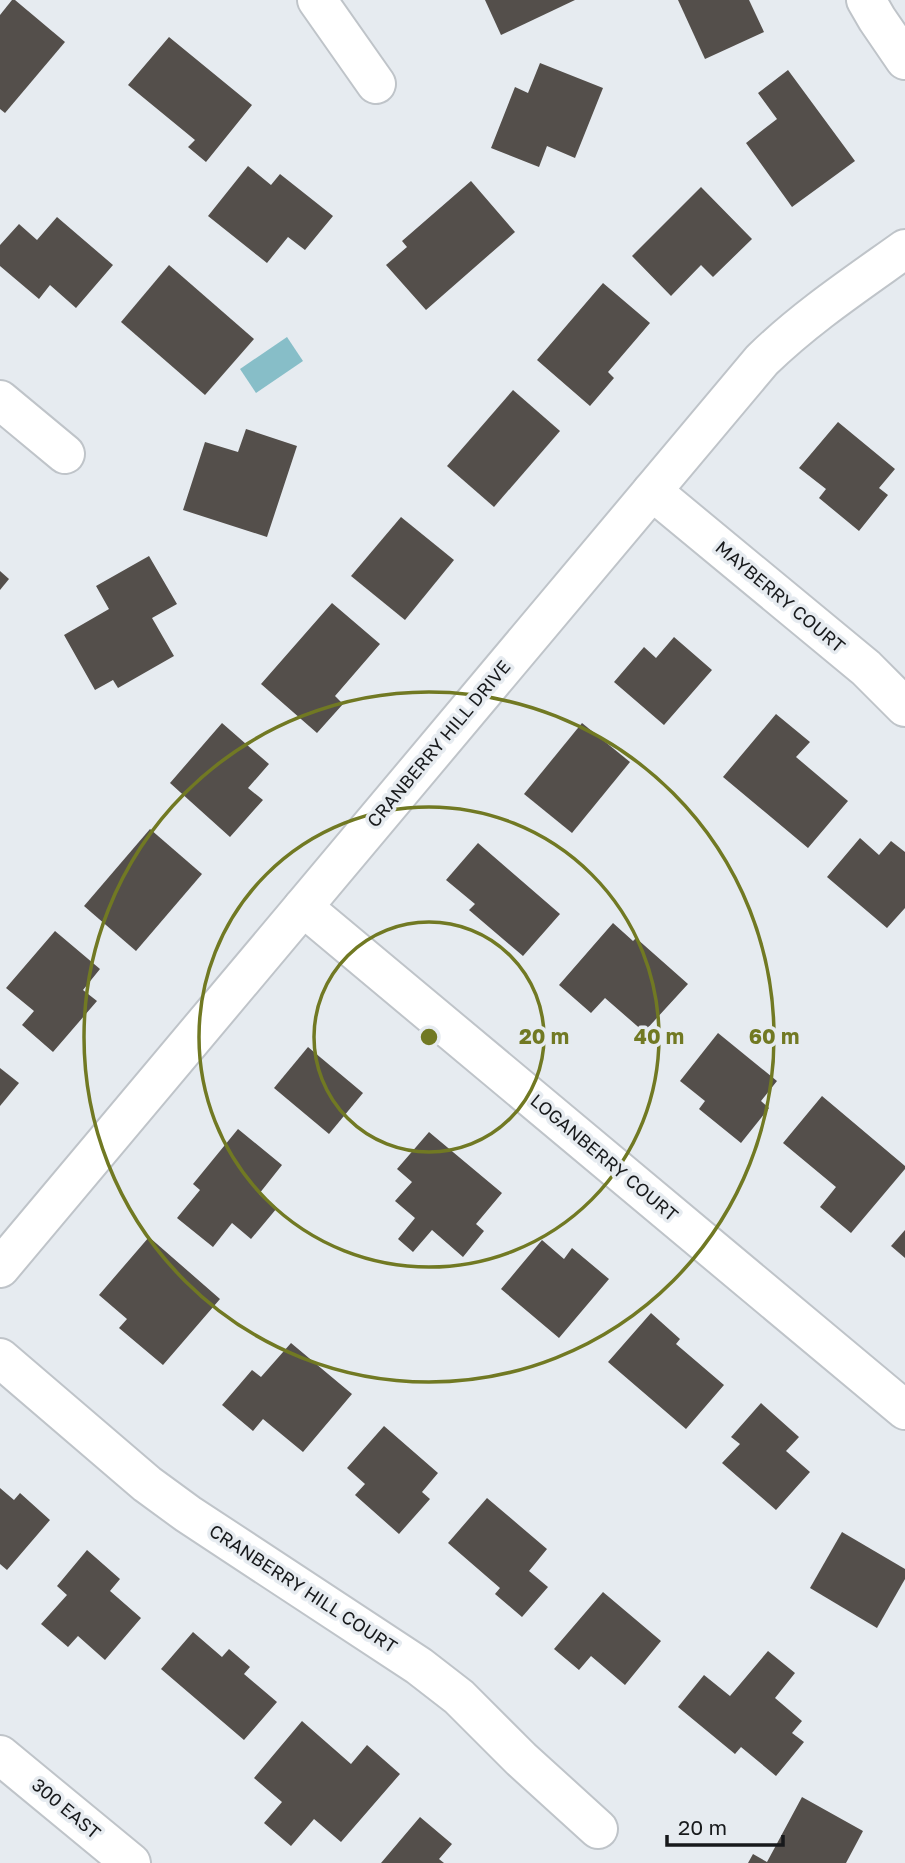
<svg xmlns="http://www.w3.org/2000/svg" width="905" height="1863" font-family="'Golos Text',sans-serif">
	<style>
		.water { fill: #87bec8 }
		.building { fill: #544f4b }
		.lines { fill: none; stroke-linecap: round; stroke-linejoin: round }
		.minor-casing { stroke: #bfc4c9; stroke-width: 42 }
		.minor { stroke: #fff; stroke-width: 38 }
		.ring { fill: none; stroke: #717923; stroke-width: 3.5 }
		.labels { text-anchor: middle; stroke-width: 7; stroke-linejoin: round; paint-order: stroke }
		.street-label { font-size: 18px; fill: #17191b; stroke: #e6ebf0 }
		.centre { fill: #717923; stroke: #e6ebf0; stroke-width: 3.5 }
		.ring-label { font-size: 21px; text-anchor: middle; font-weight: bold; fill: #717923; stroke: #e6ebf0; stroke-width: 7; stroke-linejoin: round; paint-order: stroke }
	</style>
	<rect width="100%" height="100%" fill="#e6ebf0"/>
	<path class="water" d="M287,337L303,361L256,393L240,369Z"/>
	<g class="building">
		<path d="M12,0H15L65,42L5,113L0,109V15Z"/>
		<path d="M485,0H575L501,35Z"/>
		<path d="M678,0H749L764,32L705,59Z"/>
		<path d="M169,37L252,105L206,162L188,147L195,140L128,85Z"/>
		<path d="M540,63L603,88L575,158L547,146L539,167L491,148L515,87L528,93Z"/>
		<path d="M788,70L855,161L792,207L746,143L777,119L758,93Z"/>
		<path d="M248,166L271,185L280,174L333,216L305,250L288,237L267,263L208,216Z"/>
		<path d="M471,181L515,232L426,310L386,265L407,247L402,241Z"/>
		<path d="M701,187L752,239L713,277L701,265L671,296L632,256Z"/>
		<path d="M57,217L113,265L76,308L50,285L39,299L0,266V245L19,224L37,240Z"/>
		<path d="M169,265L254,339L205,395L121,322Z"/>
		<path d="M603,283L650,323L608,372L614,378L590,406L537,360Z"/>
		<path d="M513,390L560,431L494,507L447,466Z"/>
		<path d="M838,422L895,469L879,488L888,495L859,531L819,498L826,489L799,468Z"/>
		<path d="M246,429L297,446L267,537L183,510L205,442L238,452Z"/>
		<path d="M401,517L454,560L405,620L351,576Z"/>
		<path d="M149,556L177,604L152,618L174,656L118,688L113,680L95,690L64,635L109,609L96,586Z"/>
		<path d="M0,571L9,579L0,590Z"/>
		<path d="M332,603L380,644L335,696L343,704L317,733L261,684Z"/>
		<path d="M674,637L712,670L664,725L614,682L644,647L656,658Z"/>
		<path d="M776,714L810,742L796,757L848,801L808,848L723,777Z"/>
		<path d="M222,723L269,764L248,788L263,800L230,837L170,783Z"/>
		<path d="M582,723L630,762L572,833L524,794Z"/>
		<path d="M150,829L202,874L136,951L84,906Z"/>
		<path d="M860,838L879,855L891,841L905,852V908L887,928L827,877Z"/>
		<path d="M478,843L560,914L523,956L469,910L475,904L446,880Z"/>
		<path d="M613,923L633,941L636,938L688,984L644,1032L605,998L591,1013L559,985Z"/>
		<path d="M55,931L100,969L83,990L97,1001L53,1052L22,1025L34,1011L6,988Z"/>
		<path d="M718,1033L777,1081L761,1101L769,1108L741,1143L699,1109L705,1101L680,1081Z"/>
		<path d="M308,1047L363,1093L329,1134L274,1088Z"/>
		<path d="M0,1068L19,1083L0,1106Z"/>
		<path d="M822,1096L905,1166V1169L851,1233L820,1207L836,1187L783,1143Z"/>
		<path d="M238,1129L282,1165L259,1194L277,1208L251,1239L232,1223L213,1247L177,1218L200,1190L193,1184Z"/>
		<path d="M429,1132L502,1193L476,1224L484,1231L463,1257L432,1230L413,1252L398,1239L415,1218L395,1201L412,1182L397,1169Z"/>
		<path d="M905,1230V1258L891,1246Z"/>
		<path d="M149,1237L220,1299L163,1365L119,1328L127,1319L99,1295Z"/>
		<path d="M542,1240L564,1259L572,1248L609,1279L559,1338L501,1289Z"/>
		<path d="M651,1313L680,1339L676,1344L724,1385L686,1429L608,1362Z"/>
		<path d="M291,1343L352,1394L303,1452L263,1419L253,1431L222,1405L252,1370L261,1377Z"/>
		<path d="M761,1403L799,1437L786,1451L810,1472L776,1510L722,1463L740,1444L731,1437Z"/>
		<path d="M384,1426L438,1473L422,1492L430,1499L399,1534L355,1495L365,1484L347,1468Z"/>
		<path d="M0,1488L14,1500L20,1493L50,1520L7,1570L0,1564Z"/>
		<path d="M487,1498L547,1549L529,1571L548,1587L522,1617L495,1594L500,1588L448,1543Z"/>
		<path d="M842,1532L905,1569V1579L877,1628L810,1588Z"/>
		<path d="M87,1550L120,1579L110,1591L141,1618L105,1660L78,1636L68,1647L41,1624L67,1595L57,1586Z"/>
		<path d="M603,1592L661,1641L625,1685L591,1656L579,1670L554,1649Z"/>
		<path d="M193,1632L222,1657L229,1649L250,1667L244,1674L277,1702L244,1740L161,1669Z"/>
		<path d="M768,1651L795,1673L775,1698L802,1721L792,1733L804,1742L776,1776L741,1747L735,1754L678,1707L704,1675L730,1696Z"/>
		<path d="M302,1721L351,1764L367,1745L400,1774L341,1842L314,1819L291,1846L264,1823L282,1802L254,1778Z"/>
		<path d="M802,1797L863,1831L846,1863H748L753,1854L767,1862Z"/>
		<path d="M420,1817L452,1844L439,1859L444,1863H381Z"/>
	</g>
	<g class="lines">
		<defs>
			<g id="minor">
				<path d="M317,0L376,84"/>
				<path d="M866,0L877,19L905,60"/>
				<path d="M0,400L65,454"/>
				<path d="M652,491L866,668L905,707"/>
				<path d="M303,907L905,1410"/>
				<path d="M0,1268L762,360C805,318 856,284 905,249"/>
				<path d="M0,1358L147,1484L188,1514L419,1666L459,1697L521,1759L598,1829"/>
				<path d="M0,1755L131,1863"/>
			</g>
		</defs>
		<use href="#minor" class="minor-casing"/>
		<use href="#minor" class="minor"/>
	</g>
	<g class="ring">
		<circle cx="429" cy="1037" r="115"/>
		<circle cx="429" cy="1037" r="230"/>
		<circle cx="429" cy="1037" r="345"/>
	</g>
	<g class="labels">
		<g class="street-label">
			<text transform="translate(780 597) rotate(40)" y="6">MAYBERRY COURT</text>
			<text transform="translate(439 744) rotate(-50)" y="6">CRANBERRY HILL DRIVE</text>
			<text transform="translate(604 1158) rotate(40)" y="6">LOGANBERRY COURT</text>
			<text transform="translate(303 1589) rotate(33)" y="6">CRANBERRY HILL COURT</text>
			<text transform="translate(66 1809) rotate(40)" y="6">300 EAST</text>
		</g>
	</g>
	<circle cx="429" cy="1037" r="10" class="centre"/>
	<g class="ring-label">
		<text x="544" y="1044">20 m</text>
		<text x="659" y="1044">40 m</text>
		<text x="774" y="1044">60 m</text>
	</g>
	<path d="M667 1835v10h116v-10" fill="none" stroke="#17191b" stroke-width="3.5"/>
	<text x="678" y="1835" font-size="21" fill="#17191b" stroke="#e6ebf0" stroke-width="5" paint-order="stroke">20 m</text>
</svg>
